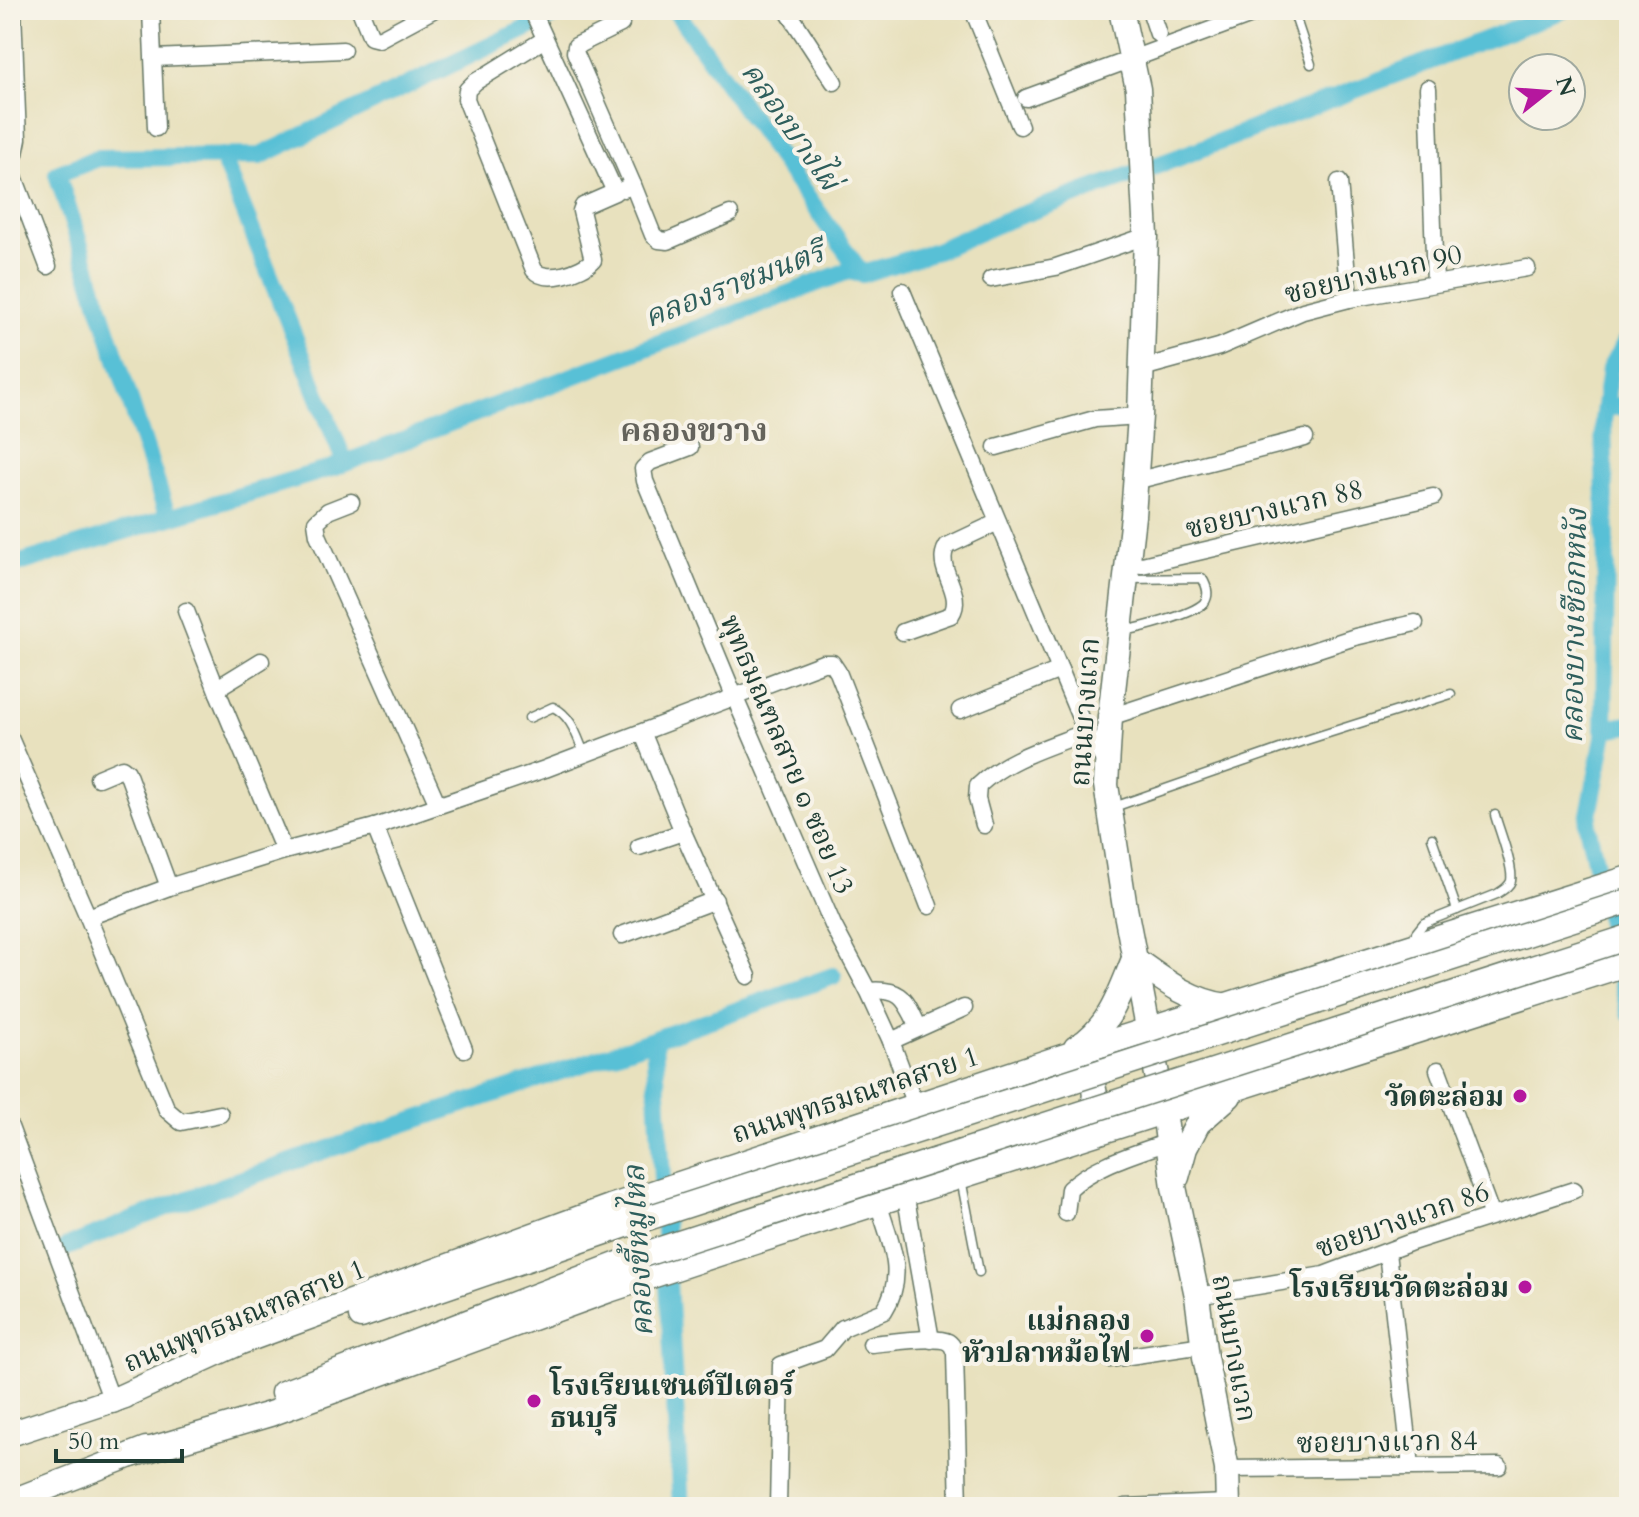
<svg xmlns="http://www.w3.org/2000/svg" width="1639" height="1517" font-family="Cardo,'Noto Serif Thai',serif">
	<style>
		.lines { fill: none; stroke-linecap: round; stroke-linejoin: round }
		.canal { stroke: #59c0d6; stroke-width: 18 }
		.service-casing { stroke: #657664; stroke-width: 11 }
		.minor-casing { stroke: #657664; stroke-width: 19 }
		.secondary-casing { stroke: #657664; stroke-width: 27 }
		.service { stroke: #fff; stroke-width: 8 }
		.minor { stroke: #fff; stroke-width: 16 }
		.secondary { stroke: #fff; stroke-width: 24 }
		.secondary-bridge-casing { stroke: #657664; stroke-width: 27; stroke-linecap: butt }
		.secondary-bridge { stroke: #fff; stroke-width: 24 }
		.poi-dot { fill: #b5179e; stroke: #f7f3e8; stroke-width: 3 }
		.labels { text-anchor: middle; stroke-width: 8; stroke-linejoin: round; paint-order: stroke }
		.street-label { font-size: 28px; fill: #1f3d34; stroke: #f7f3e8 }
		.poi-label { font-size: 28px; font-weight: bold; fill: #1f3d34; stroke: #f7f3e8; text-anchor: end }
		.water-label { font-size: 30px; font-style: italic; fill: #2e5e5c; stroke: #f7f3e8 }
		.quarter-label { font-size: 32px; font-weight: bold; fill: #64635c; stroke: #f7f3e8 }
	</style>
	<rect width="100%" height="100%" fill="#f7f3e8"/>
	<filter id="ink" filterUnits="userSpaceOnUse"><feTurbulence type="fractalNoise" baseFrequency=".0125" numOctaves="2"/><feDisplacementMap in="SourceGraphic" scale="16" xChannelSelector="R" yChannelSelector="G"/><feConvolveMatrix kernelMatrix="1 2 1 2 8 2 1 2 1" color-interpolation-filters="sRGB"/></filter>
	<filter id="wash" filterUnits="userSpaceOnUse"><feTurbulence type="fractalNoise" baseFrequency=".006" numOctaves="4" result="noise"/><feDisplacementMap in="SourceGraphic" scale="32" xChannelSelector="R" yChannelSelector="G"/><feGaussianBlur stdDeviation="1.8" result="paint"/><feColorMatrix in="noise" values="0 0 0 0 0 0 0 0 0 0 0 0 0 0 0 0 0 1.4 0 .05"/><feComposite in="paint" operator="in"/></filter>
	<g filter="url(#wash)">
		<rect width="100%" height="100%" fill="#e8e1be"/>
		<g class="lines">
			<g class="canal">
				<path d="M675,10L862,274"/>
				<path d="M222,156L345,463"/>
				<path d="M1629,336L1610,369L1603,421L1606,545L1604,737L1587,825L1629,1012"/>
				<path d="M1605,408L1629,405"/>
				<path d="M168,518L57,174L98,158L260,156L565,10"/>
				<path d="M10,566L332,468L848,271L862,274L936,251L1002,222L1177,158L1563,10"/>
				<path d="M1604,729L1629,725"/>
				<path d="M654,1040L681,1507"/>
				<path d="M65,1248C210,1186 362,1138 511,1088C619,1052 726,1015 833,976"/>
			</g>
		</g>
	</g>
	<g filter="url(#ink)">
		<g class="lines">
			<defs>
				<g id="service">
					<path d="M1293,10L1311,64"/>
					<path d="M1123,631C1140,628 1192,615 1204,603C1210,595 1207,586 1202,578L1129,579"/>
					<path d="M529,718L553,707C572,716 577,737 585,755"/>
					<path d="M1114,807L1300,742L1451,694"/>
					<path d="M1432,838L1457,910"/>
					<path d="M1415,941L1416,933L1424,923L1497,894C1502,891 1509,887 1511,881C1514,867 1499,830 1495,815"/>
					<path d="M961,1179L979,1272"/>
				</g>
				<g id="minor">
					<path d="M151,10L156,128"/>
					<path d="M360,10L371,37L379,39L433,10"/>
					<path d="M532,10L615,192L583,206L581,211L593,260C582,272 545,284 534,270L466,99L467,90L475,82L545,39"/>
					<path d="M787,10L834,82"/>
					<path d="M973,10L1020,126"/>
					<path d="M1150,10L1158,34"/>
					<path d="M621,24L576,46L575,52L633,185"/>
					<path d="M154,58L343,50"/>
					<path d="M1428,88L1435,283"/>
					<path d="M1026,98L1265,10"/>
					<path d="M10,162L15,154L18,139L13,10"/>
					<path d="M10,166L48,266"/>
					<path d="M1339,182L1349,299"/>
					<path d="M624,189L633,185L653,235L659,240L668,241L730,214"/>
					<path d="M991,279L1056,267L1146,236"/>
					<path d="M902,291L1086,732L1106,763"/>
					<path d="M1142,368L1219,347L1303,311L1349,299L1527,268"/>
					<path d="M690,447L650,462L643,469L645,481L735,698L833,925L868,991L891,1041L915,1105"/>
					<path d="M996,447L1095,419L1140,416"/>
					<path d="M1135,481L1305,438"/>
					<path d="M351,502L328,511L316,522L318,535L438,805"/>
					<path d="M1127,563L1142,565L1433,497"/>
					<path d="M186,611L218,693"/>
					<path d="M903,632L951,615C966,593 933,568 947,546L998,522"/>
					<path d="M261,661L222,685L218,693L284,851"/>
					<path d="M960,710L1060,670"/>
					<path d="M1110,717L1355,637L1415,623"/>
					<path d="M643,734L683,832L748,976"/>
					<path d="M10,738L88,917L167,1110L181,1122L220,1114"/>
					<path d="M98,778L122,768L127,772L169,887"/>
					<path d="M984,825L977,799L978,786C1007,758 1049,747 1086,732"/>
					<path d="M375,827L464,1049"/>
					<path d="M639,847L683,832"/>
					<path d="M88,917L169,887L284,851L375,827L545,769L823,663H832L838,672L929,906"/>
					<path d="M622,935L715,900"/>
					<path d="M868,991C904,988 905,1000 919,1028"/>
					<path d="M891,1041L964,1008"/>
					<path d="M1438,1070L1492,1216"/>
					<path d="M10,1127L112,1401"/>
					<path d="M905,1193L931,1340"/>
					<path d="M1066,1213L1069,1189C1094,1165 1135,1154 1168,1142"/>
					<path d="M1387,1252L1411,1466"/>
					<path d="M1197,1296L1324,1275L1409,1243L1574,1190"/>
					<path d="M871,1344C887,1343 936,1335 948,1342C953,1345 953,1348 955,1353L959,1507"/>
					<path d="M1109,1359L1203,1345"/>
					<path d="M1227,1469L1499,1466"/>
					<path d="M778,1507L781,1365L825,1349L843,1328L884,1311C908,1273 889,1241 878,1202"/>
					<path d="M1125,1507L1228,1503"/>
				</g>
				<g id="secondary">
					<path d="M1121,10L1138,89L1146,236L1140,416L1133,516L1110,717L1106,785L1125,908L1164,1111L1174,1187L1197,1296L1205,1357L1227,1469L1228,1507"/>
					<path d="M1134,959C1163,980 1190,1001 1227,1006"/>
					<path d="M1076,1048C1109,1029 1120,993 1134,959"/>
					<path d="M1071,1069L1085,1071C1088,1076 1093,1083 1094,1089C1097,1101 1089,1118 1079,1124"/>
					<path d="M1177,1177L1185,1148L1198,1123L1229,1096"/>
					<path d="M361,1316L632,1223"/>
					<path d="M283,1393L642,1255"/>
					<path d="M112,1401L241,1342L610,1207L1056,1059L1629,878"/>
					<path d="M10,1434L125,1396"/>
					<path d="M131,1455L270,1414L609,1290L730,1250L1629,963"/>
					<path d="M10,1502L146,1449"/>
				</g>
			</defs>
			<use href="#service" class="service-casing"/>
			<use href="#minor" class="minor-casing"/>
			<use href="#secondary" class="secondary-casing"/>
			<use href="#service" class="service"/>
			<use href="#minor" class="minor"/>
			<use href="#secondary" class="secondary"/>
			<defs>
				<g id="secondary-bridge">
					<path d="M632,1223L1629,901"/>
					<path d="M642,1255L1629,937"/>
				</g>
			</defs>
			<use href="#secondary-bridge" class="secondary-bridge-casing"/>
			<use href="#secondary-bridge" class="secondary-bridge"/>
		</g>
	</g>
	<g class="poi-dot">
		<circle cx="1520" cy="1096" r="8"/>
		<circle cx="1525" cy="1287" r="8"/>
		<circle cx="1147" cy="1336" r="8"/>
		<circle cx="534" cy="1401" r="8"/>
	</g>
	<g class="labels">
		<g class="street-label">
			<text transform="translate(1373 273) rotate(-13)" y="10">ซอยบางแวก 90</text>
			<text transform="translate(1274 508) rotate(-13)" y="10">ซอยบางแวก 88</text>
			<text transform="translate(1084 712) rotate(-86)" y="10">ถนนบางแวก</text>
			<text transform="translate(788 754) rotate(67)" y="10">พุทธมณฑลสาย ๑ ซอย 13</text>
			<text transform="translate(855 1094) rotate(-18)" y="10">ถนนพุทธมณฑลสาย 1</text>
			<text transform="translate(1402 1219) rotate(-19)" y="10">ซอยบางแวก 86</text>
			<text transform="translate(244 1315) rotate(-22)" y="10">ถนนพุทธมณฑลสาย 1</text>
			<text transform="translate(1235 1348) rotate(80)" y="10">ถนนบางแวก</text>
			<text transform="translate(1387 1441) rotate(-1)" y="10">ซอยบางแวก 84</text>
		</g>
		<g class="poi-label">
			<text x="1504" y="1106">วัดตะล่อม</text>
			<text x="1509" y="1297">โรงเรียนวัดตะล่อม</text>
			<text x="1131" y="1330">แม่กลอง<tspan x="1131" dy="32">หัวปลาหม้อไฟ</tspan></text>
			<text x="550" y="1395" text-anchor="start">โรงเรียนเซนต์ปีเตอร์<tspan x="550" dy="32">ธนบุรี</tspan></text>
		</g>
		<g class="water-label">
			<text transform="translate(791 126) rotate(55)" y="10">คลองบางไผ่</text>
			<text transform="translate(734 284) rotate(-21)" y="10">คลองราชมนตรี</text>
			<text transform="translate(1574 626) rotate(-89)" y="10">คลองบางเชือกหนัง</text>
			<text transform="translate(638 1251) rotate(-93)" y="10">คลองขี้หมูไหล</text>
		</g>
		<g class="quarter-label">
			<text x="694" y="441">คลองขวาง</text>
		</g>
	</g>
	<rect width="1639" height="1517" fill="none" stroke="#f7f3e8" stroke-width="40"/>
	<g transform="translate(1547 92) rotate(73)"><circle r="38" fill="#f7f3e8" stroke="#a1aaa0" stroke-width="2"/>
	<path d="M0-6L14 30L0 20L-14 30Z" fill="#b5179e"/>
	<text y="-12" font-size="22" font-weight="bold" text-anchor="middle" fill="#1f3d34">N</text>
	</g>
	<path d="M56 1449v12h126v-12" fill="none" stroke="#1f3d34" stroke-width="4"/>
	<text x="68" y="1449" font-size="24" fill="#1f3d34" stroke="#f7f3e8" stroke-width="6" paint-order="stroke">50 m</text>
</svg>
